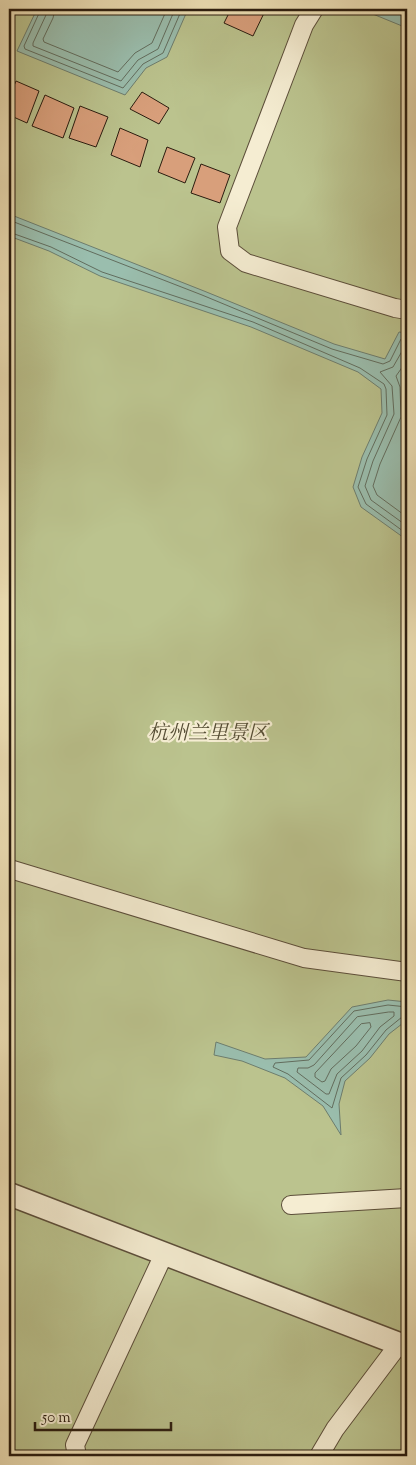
<svg xmlns="http://www.w3.org/2000/svg" width="416" height="1465" font-family="'Sorts Mill Goudy','Noto Serif SC',serif">
	<style>
		.green { fill: #bbc38e; stroke: #72704e }
		.water { fill: #9abeae; stroke: #6d7d6e }
		.lines { fill: none; stroke-linecap: round; stroke-linejoin: round }
		.shore { stroke: #626d5e; stroke-width: 1 }
		.building { fill: #d89f7b; stroke: #2a1c0f }
		.minor-casing { stroke: #5c4e3a; stroke-width: 20 }
		.tertiary-casing { stroke: #5c4e3a; stroke-width: 25 }
		.minor { stroke: #f5edd2; stroke-width: 18 }
		.tertiary { stroke: #f5edd2; stroke-width: 22 }
		.labels { text-anchor: middle; stroke-width: 4.5; stroke-linejoin: round; paint-order: stroke }
		.park-label { font-size: 20px; font-style: italic; fill: #564e35; stroke: #f5edd2 }
	</style>
	<rect width="100%" height="100%" fill="#f0e3b9"/>
	<filter id="stains"><feTurbulence type="fractalNoise" baseFrequency=".004" numOctaves="4"/><feColorMatrix values="0 0 0 0 .2 0 0 0 0 .09 0 0 0 0 .02 0 0 0 .5 -.17"/></filter>
	<radialGradient id="worn" r=".72"><stop offset=".6" stop-color="#630" stop-opacity="0"/><stop offset="1" stop-color="#630" stop-opacity=".3"/></radialGradient>
	<rect class="green" x="9" y="9" width="398" height="1447"/>
	<g class="water">
		<path d="M37,9H188L167,57L146,68L125,95L17,51Z"/>
		<path d="M362,9H407V28L363,10Z"/>
		<path d="M9,214L204,291L334,344L385,359L399,332L407,333V540L361,507L353,487L362,457L382,413L381,389L358,372L251,327L100,276L49,251L9,236Z"/>
		<path d="M388,1000L407,1002V1020L389,1034L370,1058L345,1081L339,1104L341,1135L323,1106L285,1078L242,1061L214,1055L216,1042L265,1059L306,1057L352,1007Z"/>
	</g>
	<g class="lines">
		<g class="shore">
			<path d="M41,9L24,46L25,49L123,88L143,64L163,53L182,9"/>
			<path d="M47,9L46,15L33,43V46L121,81L138,60L158,49L175,9"/>
			<path d="M55,9L53,18L43,39L44,42L118,72L135,53L152,43L167,9"/>
			<path d="M9,220L202,295L332,349L383,364L390,361L401,339L407,338"/>
			<path d="M9,232L51,247L102,272L253,322L360,368L384,384L386,389L387,415L367,459L358,487L366,504L407,534"/>
			<path d="M407,344L405,346L393,367L380,372L392,386L394,414L373,461L365,486L371,500L407,526"/>
			<path d="M407,357L401,369L396,376L400,387L401,417L380,464L373,486L377,495L407,517"/>
			<path d="M407,1007L388,1005L354,1011L309,1060L275,1063L273,1067L288,1074L332,1108L341,1078L366,1055L386,1030L402,1017L407,1016"/>
			<path d="M389,1012H394V1016L380,1027L362,1051L337,1074L329,1094H326L297,1072L298,1068H308L314,1065L357,1017Z"/>
			<path d="M370,1023L371,1027L356,1046L331,1069L325,1081L322,1082L315,1077V1073L361,1024Z"/>
		</g>
	</g>
	<g class="building">
		<path d="M231,9H266L253,36L224,23Z"/>
		<path d="M16,81L39,91L27,123L9,115V98Z"/>
		<path d="M142,92L169,108L159,124L130,109Z"/>
		<path d="M45,95L74,108L63,138L32,126Z"/>
		<path d="M80,106L108,117L96,147L69,138Z"/>
		<path d="M120,128L148,140L140,167L111,155Z"/>
		<path d="M167,147L195,158L185,183L158,172Z"/>
		<path d="M201,164L230,175L220,203L191,193Z"/>
	</g>
	<g class="lines">
		<defs>
			<g id="minor">
				<path d="M314,9L304,25L227,227L230,251L246,263L395,308L407,310"/>
				<path d="M10,869L304,958L407,972"/>
				<path d="M291,1205L407,1198"/>
				<path d="M77,1456L75,1445L164,1254"/>
				<path d="M319,1456L335,1429L399,1344"/>
			</g>
			<path id="tertiary" d="M9,1194L407,1347"/>
		</defs>
		<use href="#minor" class="minor-casing"/>
		<use href="#tertiary" class="tertiary-casing"/>
		<use href="#minor" class="minor"/>
		<use href="#tertiary" class="tertiary"/>
	</g>
	<g class="labels">
		<g class="park-label">
			<text x="208" y="739">杭州兰里景区</text>
		</g>
	</g>
	<rect width="416" height="1465" fill="none" stroke="#f0e3b9" stroke-width="30"/>
	<rect x="10" y="10" width="396" height="1445" fill="none" stroke="#2a1c0f" stroke-width="2.5"/>
	<rect x="15" y="15" width="386" height="1435" fill="none" stroke="#2a1c0f"/>
	<path d="M35 1422v8h136v-8" fill="none" stroke="#2a1c0f" stroke-width="2.5"/>
	<text x="42" y="1422" font-size="15" fill="#2a1c0f" stroke="#f5edd2" stroke-width="4" paint-order="stroke">50 m</text>
	<rect width="100%" height="100%" filter="url(#stains)"/>
	<rect width="100%" height="100%" fill="url(#worn)"/>
</svg>
